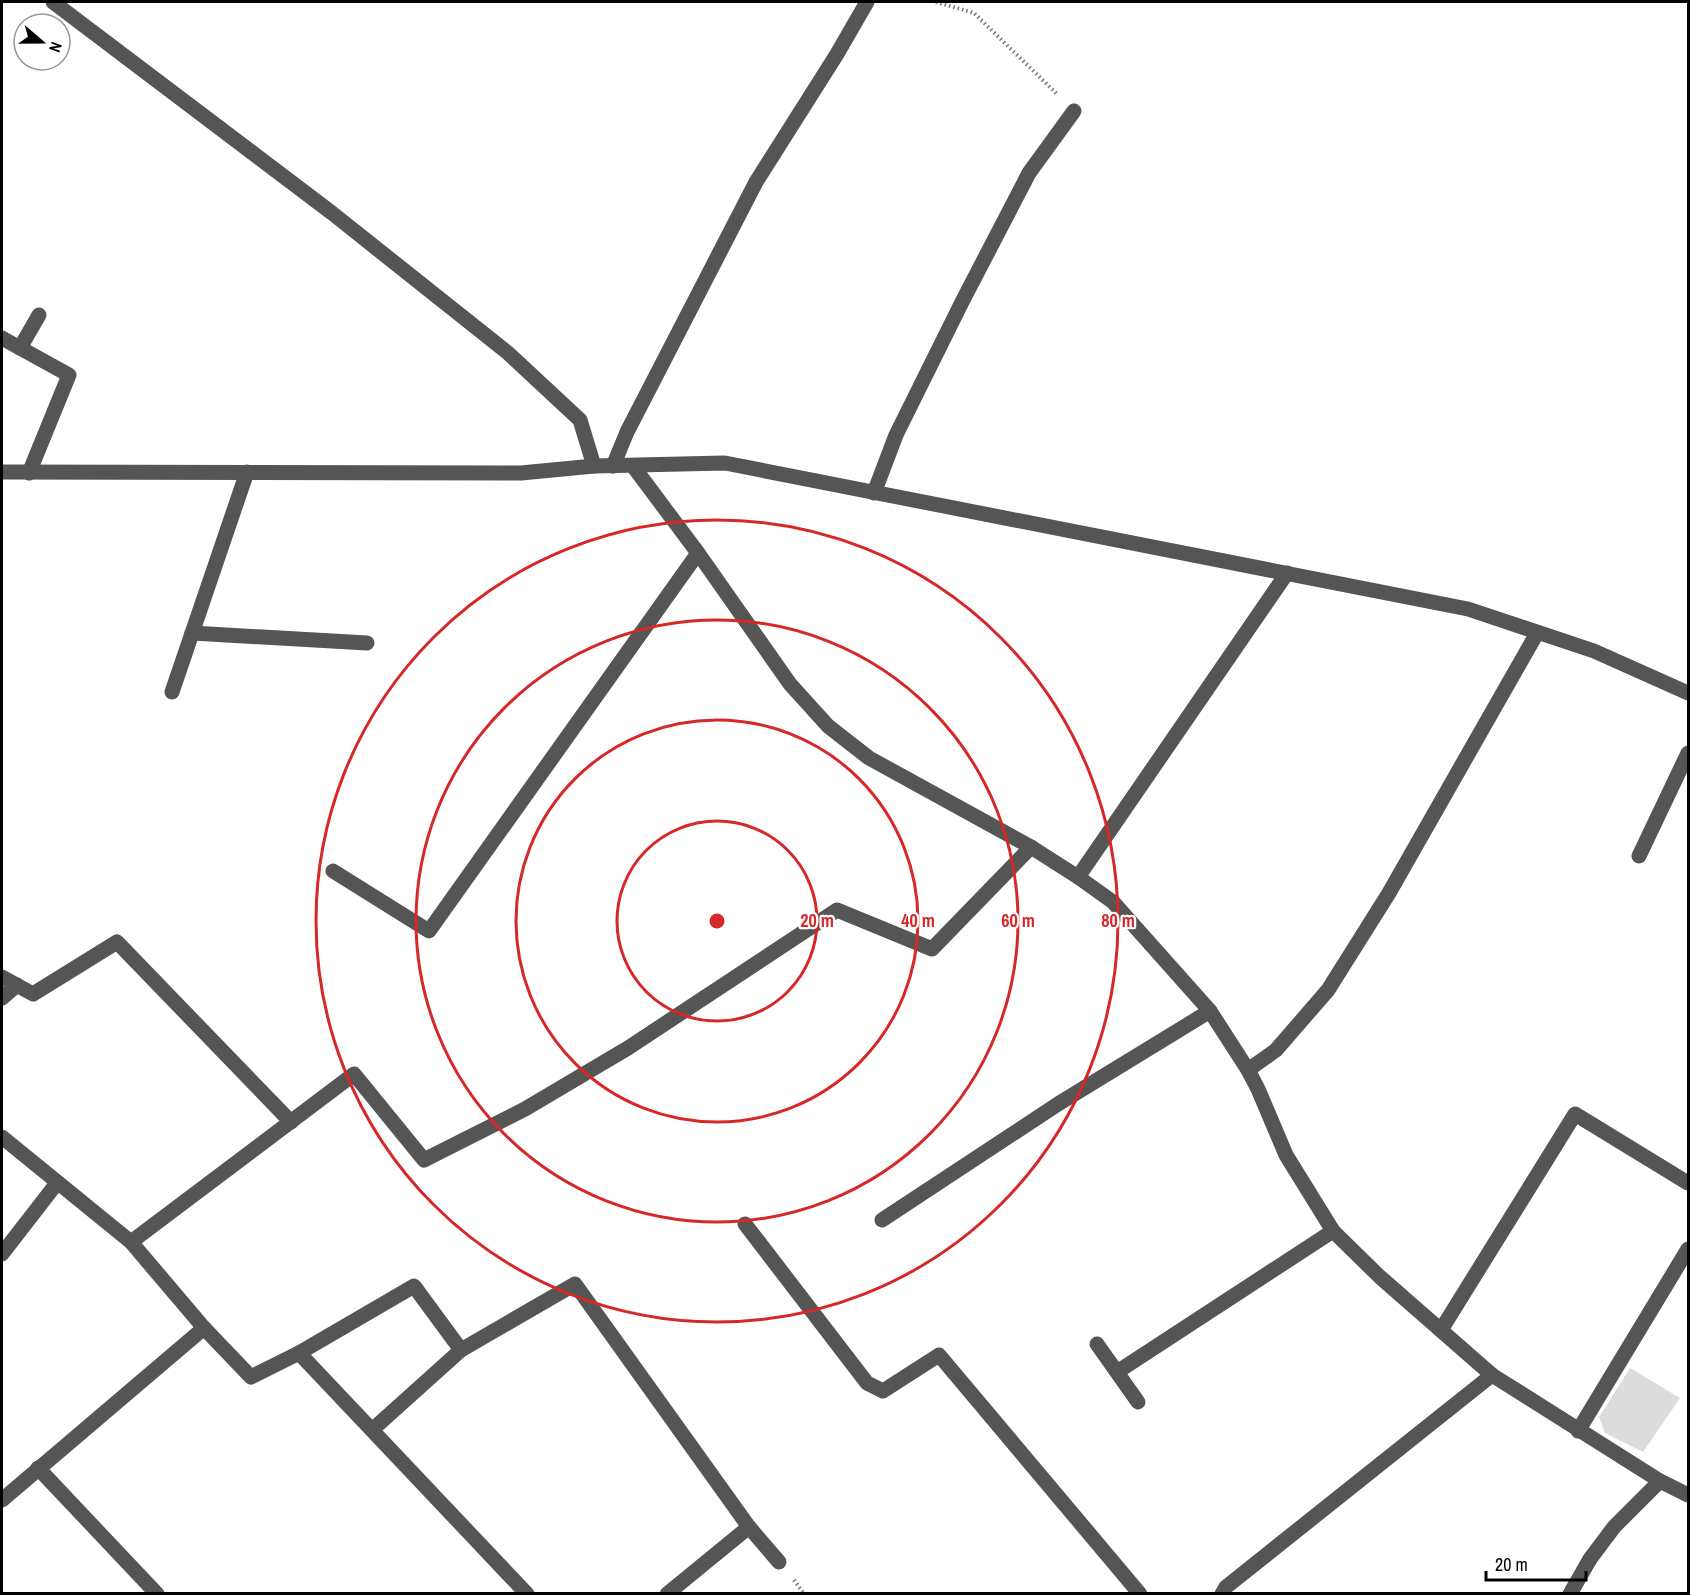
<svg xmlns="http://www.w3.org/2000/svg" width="1690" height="1595" font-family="'Archivo Narrow',sans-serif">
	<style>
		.green { fill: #dcdcdc }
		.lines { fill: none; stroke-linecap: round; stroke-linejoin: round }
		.path { stroke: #777; stroke-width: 4; stroke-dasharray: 1.5 3; stroke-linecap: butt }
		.minor { stroke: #555; stroke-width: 15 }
		.ring { fill: none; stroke: #d62828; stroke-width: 3 }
		.centre { fill: #d62828; stroke: #fff; stroke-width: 3 }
		.ring-label { font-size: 18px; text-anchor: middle; font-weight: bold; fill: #d62828; stroke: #fff; stroke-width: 4.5; stroke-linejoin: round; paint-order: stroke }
	</style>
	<rect width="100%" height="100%" fill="#fff"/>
	<path class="green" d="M1630,1368L1680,1398L1643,1452L1605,1433L1599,1417Z"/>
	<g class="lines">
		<g class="path">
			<path d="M936,2L974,13L1057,94"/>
			<path d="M794,1580L804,1594"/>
		</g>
		<g class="minor">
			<path d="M53,2L332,213L508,353L580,420L594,466"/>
			<path d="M2,338L69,375L29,473"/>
			<path d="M20,348L39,315"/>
			<path d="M613,466L627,432L756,182L837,54L867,2"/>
			<path d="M633,466L698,553L790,684L828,726L869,758L1031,847L1078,877L1113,902L1210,1011L1248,1070L1258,1089L1286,1155L1333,1231L1380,1277L1492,1375L1660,1481L1688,1495"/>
			<path d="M2,472L521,473L594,466L725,463L1468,609L1594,651L1688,693"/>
			<path d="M874,493L896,435L962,302L1029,173L1074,111"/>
			<path d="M192,633L367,643"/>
			<path d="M172,692L247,472"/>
			<path d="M1639,856L1688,753"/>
			<path d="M333,871L429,931L698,553"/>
			<path d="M1078,877L1287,573"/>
			<path d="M2,977L33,994L117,942L291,1122"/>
			<path d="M2,998L17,985"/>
			<path d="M1248,1070L1276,1050L1328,990L1389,893L1537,633"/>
			<path d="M2,1137L131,1242L204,1328L251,1377L299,1353L414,1286L461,1350"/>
			<path d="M882,1220L1058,1104L1210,1011"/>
			<path d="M745,1224L867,1383L883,1391L939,1355L1140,1594"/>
			<path d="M131,1242L354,1074L424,1160L525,1109L628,1048L837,910L932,949L1031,847"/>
			<path d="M2,1254L57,1183"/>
			<path d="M1441,1330L1575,1114L1688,1183"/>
			<path d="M1097,1344L1138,1402"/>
			<path d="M299,1353L527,1594"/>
			<path d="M1117,1372L1333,1231"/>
			<path d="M372,1430L461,1350L575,1284L749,1527L779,1562"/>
			<path d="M1578,1431L1688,1249"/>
			<path d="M38,1468L157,1594"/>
			<path d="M2,1500L204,1328"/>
			<path d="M667,1594L749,1527"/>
			<path d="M1222,1594L1226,1587L1492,1375"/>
			<path d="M1570,1594L1590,1559L1614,1527L1660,1481"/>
		</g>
	</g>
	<g class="ring">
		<circle cx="717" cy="921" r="100"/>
		<circle cx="717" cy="921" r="201"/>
		<circle cx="717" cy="921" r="301"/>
		<circle cx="717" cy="921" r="401"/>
	</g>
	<circle cx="717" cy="921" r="9" class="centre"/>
	<g class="ring-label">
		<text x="817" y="927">20 m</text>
		<text x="918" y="927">40 m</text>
		<text x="1018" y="927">60 m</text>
		<text x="1118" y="927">80 m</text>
	</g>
	<rect width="1690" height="1595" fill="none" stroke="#000000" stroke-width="6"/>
	<g transform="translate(42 42) rotate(110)"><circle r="28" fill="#ffffff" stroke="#999999" stroke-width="1.5"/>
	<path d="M0-4.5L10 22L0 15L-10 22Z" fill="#000000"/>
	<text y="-9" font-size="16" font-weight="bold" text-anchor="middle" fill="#000000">N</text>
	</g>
	<path d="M1486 1571v9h100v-9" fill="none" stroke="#000000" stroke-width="3"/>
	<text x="1495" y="1571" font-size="18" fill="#000000" stroke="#ffffff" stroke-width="4.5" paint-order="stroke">20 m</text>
</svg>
